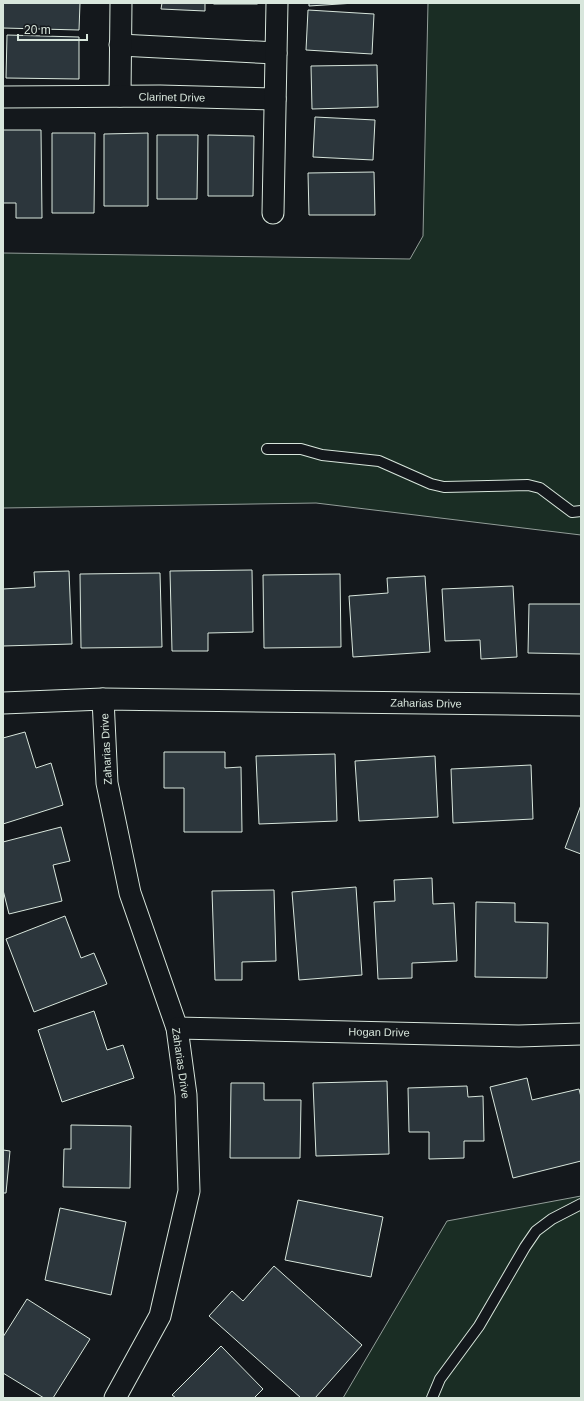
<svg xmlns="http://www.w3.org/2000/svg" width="584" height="1401" font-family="Arial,sans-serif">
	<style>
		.green { fill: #1a2d24; stroke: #939e99 }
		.building { fill: #2c363c; stroke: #d8e6dc }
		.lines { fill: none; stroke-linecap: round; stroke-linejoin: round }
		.service-casing { stroke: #d8e6dc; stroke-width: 12 }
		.minor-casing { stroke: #d8e6dc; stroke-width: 23 }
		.service { stroke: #14181c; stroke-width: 10 }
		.minor { stroke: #14181c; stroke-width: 21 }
		.labels { text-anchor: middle; stroke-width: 3; stroke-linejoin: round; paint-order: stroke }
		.street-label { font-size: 11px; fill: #d8e6dc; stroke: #14181c }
	</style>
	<rect width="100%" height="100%" fill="#14181c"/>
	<g class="green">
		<path d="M428,3H581V535L316,503L3,508V253L410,259L423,236Z"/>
		<path d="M581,1196V1398H343L447,1221Z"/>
	</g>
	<g class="building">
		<path d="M3,3H80L79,30L3,28Z"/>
		<path d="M162,3H205V11L161,9Z"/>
		<rect x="214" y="3" width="43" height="1"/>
		<path d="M309,3H355L309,6Z"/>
		<path d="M308,10L374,14L372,54L306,50Z"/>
		<path d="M7,35L79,37V79L6,78Z"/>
		<path d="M377,65L378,107L312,109L311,66Z"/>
		<path d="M315,117L375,120L373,160L313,157Z"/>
		<path d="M3,130H41L42,218H16V203H3Z"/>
		<path d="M52,133H95L94,213H52Z"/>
		<path d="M148,133V206H104V134Z"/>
		<path d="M157,135H198L197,199H157Z"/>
		<path d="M208,135L254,136L253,196H208Z"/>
		<path d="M374,172L375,215H309L308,173Z"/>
		<path d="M252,570L253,632L208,633V651H172L170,571Z"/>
		<path d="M69,571L72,644L3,646V589L35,587L34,572Z"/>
		<path d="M160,573L162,647L81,648L80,574Z"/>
		<path d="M340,574L341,647L264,648L263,575Z"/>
		<path d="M425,576L430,652L353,657L349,596L388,593L387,578Z"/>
		<path d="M513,586L517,657L481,659L480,640L445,641L442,589Z"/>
		<path d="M529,604H581V654L528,653Z"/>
		<path d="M25,732L36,768L51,763L63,805L3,824V738Z"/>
		<path d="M164,752H225V768L241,767L242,832H184V788H164Z"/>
		<path d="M335,754L337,821L259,824L256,756Z"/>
		<path d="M435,756L438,817L359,821L355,761Z"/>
		<path d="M531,765L533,819L453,823L451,769Z"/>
		<path d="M581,805V854L565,848Z"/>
		<path d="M61,827L70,861L53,865L62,901L9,914L3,890V842Z"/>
		<path d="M432,878L433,904L454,903L457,961L412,963V978L378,979L374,902L395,901L394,880Z"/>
		<path d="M356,887L362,975L299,980L292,892Z"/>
		<path d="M274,890L276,961L242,962V980H215L212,891Z"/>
		<path d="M476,902L515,903V922L548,923L547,978L475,977Z"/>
		<path d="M65,916L81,958L94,953L107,984L34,1012L6,939Z"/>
		<path d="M94,1011L107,1050L123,1045L134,1078L62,1102L38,1030Z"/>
		<path d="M527,1078L532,1100L579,1089L581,1097V1161L513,1178L490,1087Z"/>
		<path d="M387,1081L389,1154L316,1156L313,1083Z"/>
		<path d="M231,1083H264V1100H301L300,1158H230Z"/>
		<path d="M467,1086L468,1097L483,1096L484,1141H464V1158L429,1159V1132H409L408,1088Z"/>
		<path d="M71,1125L131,1126L130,1188L63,1187L64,1149H71Z"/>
		<path d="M3,1150L10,1151L6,1193H3Z"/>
		<path d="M298,1200L383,1217L371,1277L285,1260Z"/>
		<path d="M60,1208L126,1222L111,1295L45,1280Z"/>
		<path d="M274,1266L362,1345L315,1398H301L209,1316L232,1291L243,1301Z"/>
		<path d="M27,1299L90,1339L53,1398H44L3,1373V1337Z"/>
		<path d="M221,1346L263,1389L254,1398H176L172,1395Z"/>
	</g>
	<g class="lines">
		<defs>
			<g id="service">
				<path d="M267,449H301L322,455L379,461L431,484L444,487L528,485L540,488L572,512L581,511"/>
				<path d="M432,1398L440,1379L479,1326L525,1247L536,1231L552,1219L581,1204"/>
			</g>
			<g id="minor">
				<path d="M120,45L276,53"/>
				<path d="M120,96L121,3"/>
				<path d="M3,97L160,96L275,99"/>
				<path d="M273,213L277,3"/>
				<path d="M103,699L107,783L130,893L177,1028L186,1095L189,1191L160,1316L115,1398"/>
				<path d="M3,703L103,699L581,705"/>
				<path d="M177,1028L519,1036L581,1034"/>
			</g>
		</defs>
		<use href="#service" class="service-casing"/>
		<use href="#minor" class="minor-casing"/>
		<use href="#service" class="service"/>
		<use href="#minor" class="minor"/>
	</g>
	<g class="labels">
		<g class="street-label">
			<text transform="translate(172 97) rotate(1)" y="4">Clarinet Drive</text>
			<text transform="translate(426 703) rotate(1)" y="4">Zaharias Drive</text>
			<text transform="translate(106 749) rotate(-93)" y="4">Zaharias Drive</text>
			<text transform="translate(379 1032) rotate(1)" y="4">Hogan Drive</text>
			<text transform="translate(181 1063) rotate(82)" y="4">Zaharias Drive</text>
		</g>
	</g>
	<rect width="584" height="1401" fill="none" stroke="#d8e6dc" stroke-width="8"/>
	<path d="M18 34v6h69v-6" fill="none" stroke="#d8e6dc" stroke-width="2"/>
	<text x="24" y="34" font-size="12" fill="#d8e6dc" stroke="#14181c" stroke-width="3" paint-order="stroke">20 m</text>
</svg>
